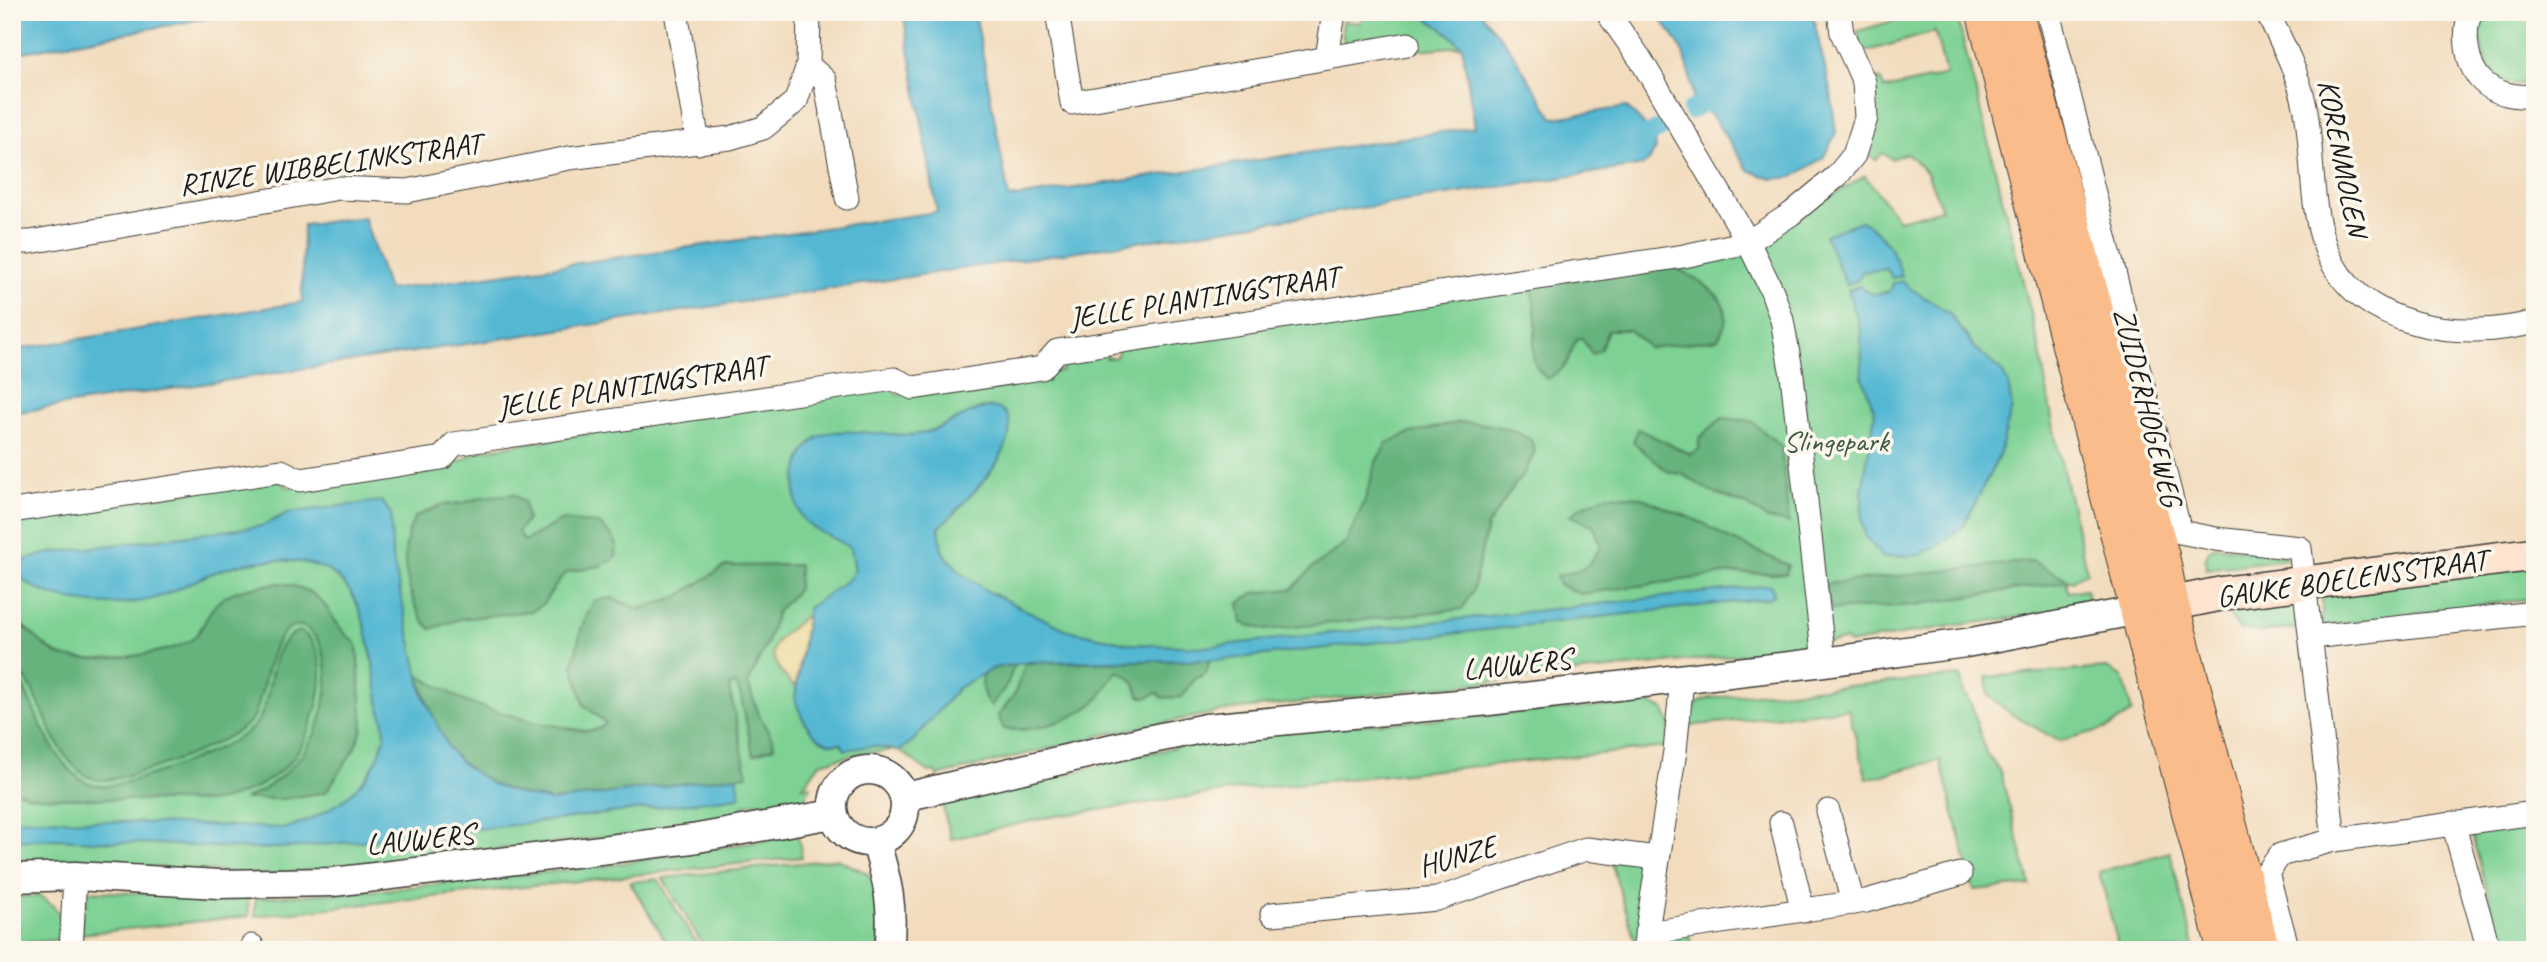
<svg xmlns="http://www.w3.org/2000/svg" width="2547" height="962" font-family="Caveat,sans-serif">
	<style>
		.green { fill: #7ed194; stroke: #4d7658; stroke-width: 2 }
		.forest { fill: #66b37e; stroke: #41684d; stroke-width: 2 }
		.sand { fill: #eeda9e; stroke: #857b5d; stroke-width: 2 }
		.water { fill: #55b8d3; stroke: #386a78; stroke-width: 2 }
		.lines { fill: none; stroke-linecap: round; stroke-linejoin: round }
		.canal { stroke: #55b8d3; stroke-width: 19 }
		.minor-casing { stroke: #3c3934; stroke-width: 25 }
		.tertiary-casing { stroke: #3c3934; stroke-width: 31 }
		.secondary-casing { stroke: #3c3934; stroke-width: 36 }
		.primary-casing { stroke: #3c3934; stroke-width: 39 }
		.minor { stroke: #fff; stroke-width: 23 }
		.tertiary { stroke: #fff; stroke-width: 28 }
		.secondary { stroke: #fde4d1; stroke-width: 33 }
		.primary { stroke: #fabc8b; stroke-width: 37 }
		.labels { text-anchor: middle; stroke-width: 7; stroke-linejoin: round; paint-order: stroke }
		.street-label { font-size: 30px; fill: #1c1c1c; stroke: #fbf7ec }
		.park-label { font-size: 30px; fill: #3e5b46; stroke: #fbf7ec }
	</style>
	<rect width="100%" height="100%" fill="#fbf7ec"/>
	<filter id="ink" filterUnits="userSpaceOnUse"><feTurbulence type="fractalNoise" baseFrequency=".0143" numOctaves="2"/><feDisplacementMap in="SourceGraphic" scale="14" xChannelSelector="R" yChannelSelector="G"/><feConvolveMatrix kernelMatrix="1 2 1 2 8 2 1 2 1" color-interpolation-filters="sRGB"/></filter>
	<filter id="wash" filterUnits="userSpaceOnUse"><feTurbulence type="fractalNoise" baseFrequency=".00686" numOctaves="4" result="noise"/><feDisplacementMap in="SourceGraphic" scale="28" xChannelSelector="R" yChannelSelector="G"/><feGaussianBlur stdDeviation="1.57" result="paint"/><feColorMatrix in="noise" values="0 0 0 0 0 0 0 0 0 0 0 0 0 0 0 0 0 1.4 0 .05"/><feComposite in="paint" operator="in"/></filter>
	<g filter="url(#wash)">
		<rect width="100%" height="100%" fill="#f2dcbd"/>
		<g class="green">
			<path d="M1363,12H1418L1447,32L1462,46L1417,50L1345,44L1342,33L1343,21L1361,23Z"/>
			<path d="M1925,12H1956L2039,346L2056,440L2087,572L2071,581L2066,579L2068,592L2086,589L2088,601L2071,605V610L1951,626L1849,644L1846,640L1739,655L1230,710L1111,733L937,776L935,771L929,772L899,750L861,753L820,763L803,787L811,786L805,799L792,802V805L766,811L762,802L743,805L744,816L644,833L266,875L89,862L12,861V520L276,478L288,487L394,474L459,462L478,451L886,386L895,391L897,395L1062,371L1065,360L1108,352L1106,358L1116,357L1119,348L1729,257L1766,254L1762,241L1800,215L1865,176L1899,220L1942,209L1927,173L1907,153L1892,159L1882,153L1876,160L1864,151L1876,125L1868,81L1880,79L1885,89L1946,75L1935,32L1861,53L1858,31Z"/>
			<path d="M2486,12H2535V83C2526,84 2514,85 2506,82C2481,73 2475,33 2486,12Z"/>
			<path d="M2215,546L2286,556V559L2206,569C2205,558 2206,551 2215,546Z"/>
			<path d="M2535,561V598L2322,626V594Z"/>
			<path d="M2297,597L2300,628L2258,632L2239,629L2229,615L2231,603Z"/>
			<path d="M2107,668L2123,677L2132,712L2108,728L2059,741L2011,714L1988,695L1986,677Z"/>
			<path d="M1960,676L1964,693L1972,706L1986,753L2000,771L2030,885L1974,890L1940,760L1867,779L1848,709L1687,726C1689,711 1694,702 1710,698Z"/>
			<path d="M1650,703L1663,709L1670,723L1667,747L1236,790L1050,817L951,839L942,804L1175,747L1247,733Z"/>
			<path d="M2535,823V950H2503L2471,831Z"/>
			<path d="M798,835L802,857L255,916V898L382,890L604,866Z"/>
			<path d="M1608,852L1657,858L1646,932L1687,927L1693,950H1638Z"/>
			<path d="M2170,852L2195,950H2099L2118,944L2099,872Z"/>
			<path d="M837,859L867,873L873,881L878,880L880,950H706L663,878Z"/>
			<path d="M658,879L700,950H671L630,882Z"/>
			<path d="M87,891L248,898L249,916L81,934L82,905H86Z"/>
			<path d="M40,896C61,910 62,914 63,939L12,944V897Z"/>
		</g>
		<g class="forest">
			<path d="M1673,266C1693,277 1732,295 1725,323C1724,328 1720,334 1718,339L1649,348L1630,330H1608L1601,349L1592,354L1582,338H1578C1564,360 1576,363 1547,379C1525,359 1535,349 1536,324C1536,311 1533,298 1531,285Z"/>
			<path d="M1722,418L1751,421L1781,446L1789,523L1768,519L1747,505L1709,491L1684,475L1667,471L1633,442L1638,429L1690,454L1699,449V438Z"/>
			<path d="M1460,422C1487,423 1508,426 1531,440L1535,452L1523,476L1516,483L1487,527L1473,590L1462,609L1266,630L1242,623L1239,603L1253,593L1292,589L1312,568L1345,544L1364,503L1376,462L1387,443L1411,433Z"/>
			<path d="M514,494L524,502L527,520L518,532L524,541L562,520L599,524L613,537L617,545L616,556L612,561L600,566L568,572L561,578L542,605L531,611L460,619L431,629C411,611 401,565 407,539C408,531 412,524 415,517L441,505L463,503L482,497Z"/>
			<path d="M1608,495L1640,497L1705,524L1726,537L1788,565L1786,574L1732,573L1581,594L1560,585L1556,576C1583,570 1588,571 1601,545L1593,525L1570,516L1580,507Z"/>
			<path d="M2032,561L2071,581L1915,605L1831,610L1825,584Z"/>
			<path d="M799,565L798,589L777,612L767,643L748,683L759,715L773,740L774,747L753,755L741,697L736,684L729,686L747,775L552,801L520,794L494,785L464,765L449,749L434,720L418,675L466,702L533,722L585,731L598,729L606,723L584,705L573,665L582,626L594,601L612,598L639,609L677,597L725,566Z"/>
			<path d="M280,583C336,592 322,618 357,644L363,727L354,750L326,792L283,799H244C270,789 293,769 308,746C326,718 335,669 317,639C313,634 308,627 301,626C268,621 265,699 253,718C238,741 130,780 103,780C95,780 89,778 83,774C46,746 45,693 12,663V619C30,628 42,647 59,655C84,665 169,655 191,640C202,632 205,619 212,609C227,587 256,587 280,583Z"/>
			<path d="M299,631C342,652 313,737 289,763C268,785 237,799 207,802L39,797L27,795L12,789V671C22,680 27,696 33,708C44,733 57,761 79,778C87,784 96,786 104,786C135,784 237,747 256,724C275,699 265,643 299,631Z"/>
			<path d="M1210,660L1206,673L1195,679L1182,697L1163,698L1157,693L1146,698L1139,696C1136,682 1131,677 1118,671C1108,680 1105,693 1095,702C1073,721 1032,733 1004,729L998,716L1014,695L1026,663Z"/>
			<path d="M1015,663L1007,685L991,706C981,696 982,687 983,674L994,668Z"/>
		</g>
		<path class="sand" d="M808,614L802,658L795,687C756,649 775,642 808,614Z"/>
		<g class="water">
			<path d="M12,12H241L12,54Z"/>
			<path d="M903,12H975L1009,198L1475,127L1462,46L1447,32L1418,12H1480L1508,46L1553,118L1627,107C1639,119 1653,131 1656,148L1649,161L1644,165L12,413V350L302,302L303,225L364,217L388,290L937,212Z"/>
			<path d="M1658,12H1812L1831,94L1836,133L1823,158L1793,177L1772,179L1748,170L1712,116L1693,99C1691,77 1688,59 1676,40C1670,30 1662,24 1658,12Z"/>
			<path d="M1861,221C1882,230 1896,255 1902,276L1892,278L1887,269L1862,272L1858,280L1846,285L1825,235Z"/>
			<path d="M1903,281L1908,287L1948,312L1975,348L2001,370L2008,383L2012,407L1999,456L1964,525L1942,543L1920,555L1882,557L1865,536L1862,520V490L1875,414L1862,375L1861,331L1848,290L1860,286C1870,296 1879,296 1891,290L1893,283Z"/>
			<path d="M989,407C999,408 1007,410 1009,421C1016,456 962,504 939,528L942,551L961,573L989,592L1067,630L1132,644L1205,647L1771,585L1774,594L1769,598L1221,660L1030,662L994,668L958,688L913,741L899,751L873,746L845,750L841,743C816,749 800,718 795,698L808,608L849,579L855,570L851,549C837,537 813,533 802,517C793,502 794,485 798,470C800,457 809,441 822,435C842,426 893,438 919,434C944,430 964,411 989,407Z"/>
			<path d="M381,501L391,513L392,556L423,695L449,749L464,765L494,785L520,794L552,801L737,776L740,797L506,826L302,847L255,849L57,839L12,841V820L41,819L286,828C326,815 361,795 379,755C381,749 384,740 385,734C385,726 382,716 380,708C375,676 368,616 349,590C343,582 334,573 325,569C296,556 250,559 221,570C195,578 173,595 147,600C105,609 43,603 12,570L13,563L50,553L262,526L288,513Z"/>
		</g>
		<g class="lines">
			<g class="canal">
				<path d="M1691,110L1701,105"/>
				<path d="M1625,139L1651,134L1659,129"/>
			</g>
		</g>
	</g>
	<g filter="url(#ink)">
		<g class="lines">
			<defs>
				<g id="minor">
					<path d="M676,12L698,143"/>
					<path d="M1057,12L1072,103L1408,44"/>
					<path d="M1607,12L1641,60L1721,195L1748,242L1772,291L1782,320L1792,375L1824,662"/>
					<path d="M2048,12L2180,532L2216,539L2300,548L2334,840L2280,855L2267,873L2288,950"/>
					<path d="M2267,12C2282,42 2298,73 2305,106C2314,152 2309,206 2326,249C2357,330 2463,341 2535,322"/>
					<path d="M2471,12C2462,32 2466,65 2482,81C2495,94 2517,98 2535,96"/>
					<path d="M1327,58L1334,12"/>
					<path d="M808,65L825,80L847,198"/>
					<path d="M12,242H30L339,188L407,191L569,158L730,138L763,128L796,101L808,65L809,12"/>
					<path d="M12,511L281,471L300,480L442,458L454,444L894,379L913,388L1042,368L1057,351L1684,256L1748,242L1791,214L1837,176L1854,155L1866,118L1864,82L1842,33L1839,12"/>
					<path d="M2311,637L2535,613"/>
					<path d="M1828,811L1853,903"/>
					<path d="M1781,823L1803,911"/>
					<path d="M2453,823L2489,950"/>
					<path d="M2334,840L2535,813"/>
					<path d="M1272,914L1437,899L1586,849L1657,858"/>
					<path d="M1646,933L1866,901L1960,874"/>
					<path d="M252,946L253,950"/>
					<path d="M71,950L75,876"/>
					<path d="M1644,950L1675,751L1682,679"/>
				</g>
				<g id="tertiary">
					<circle cx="869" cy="806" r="36"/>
					<path d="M905,797L1142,741L1206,728L1489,701L1824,662L1966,643L2139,610"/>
					<path d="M876,843C888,882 894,909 889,950"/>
					<path d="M12,878L75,876L219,884L333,882L692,839L833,814"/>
				</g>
				<path id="secondary" d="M2146,609L2225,593L2535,554"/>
				<g id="primary">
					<path d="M1985,12L2226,950"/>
					<path d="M2014,12L2161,558L2170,604L2261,950"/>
				</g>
			</defs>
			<use href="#minor" class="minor-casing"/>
			<use href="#tertiary" class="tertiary-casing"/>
			<use href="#secondary" class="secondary-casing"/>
			<use href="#primary" class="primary-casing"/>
			<use href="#minor" class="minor"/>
			<use href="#tertiary" class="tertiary"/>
			<use href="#secondary" class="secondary"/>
			<use href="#primary" class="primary"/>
		</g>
	</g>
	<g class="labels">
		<g class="street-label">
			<text transform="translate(2343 158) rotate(79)" y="10">KORENMOLEN</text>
			<text transform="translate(330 164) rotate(-8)" y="10">RINZE WIBBELINKSTRAAT</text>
			<text transform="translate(1204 297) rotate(-9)" y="10">JELLE PLANTINGSTRAAT</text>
			<text transform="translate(632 386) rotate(-9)" y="10">JELLE PLANTINGSTRAAT</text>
			<text transform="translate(2148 407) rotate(76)" y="10">ZUIDERHOGEWEG</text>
			<text transform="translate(2352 578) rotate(-8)" y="10">GAUKE BOELENSSTRAAT</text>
			<text transform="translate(1517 664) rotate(-6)" y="10">LAUWERS</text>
			<text transform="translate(420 839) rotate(-6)" y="10">LAUWERS</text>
			<text transform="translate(1457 856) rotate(-16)" y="10">HUNZE</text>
		</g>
		<g class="park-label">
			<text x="1836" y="451">Slingepark</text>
		</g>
	</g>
	<rect width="2547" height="962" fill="none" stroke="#fbf7ec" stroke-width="42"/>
</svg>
